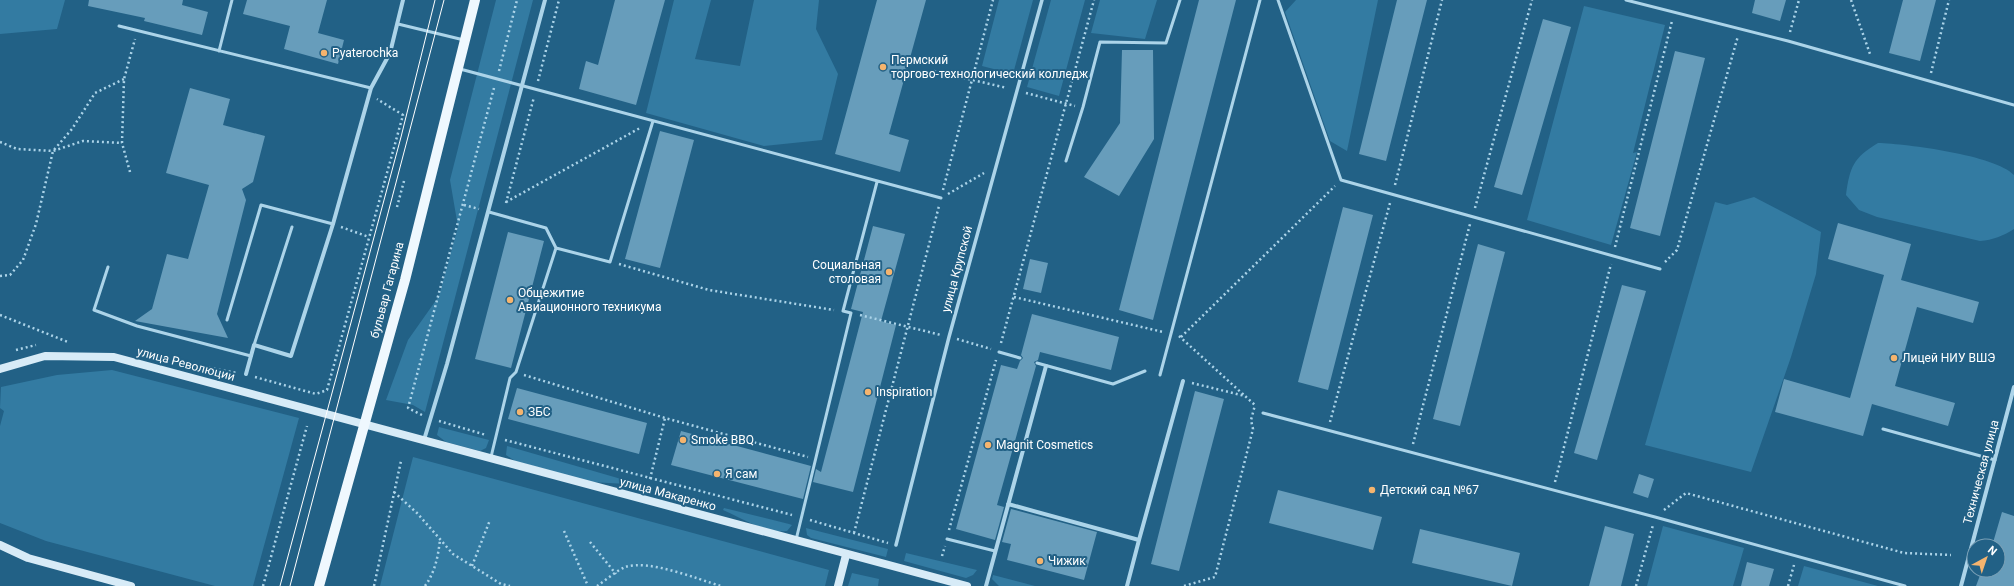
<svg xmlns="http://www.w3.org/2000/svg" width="2014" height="586" font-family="Roboto,sans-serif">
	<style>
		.green { fill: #337ba2 }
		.building { fill: #679dbb }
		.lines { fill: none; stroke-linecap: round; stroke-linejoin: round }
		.path { stroke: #acd4e9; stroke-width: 2.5; stroke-dasharray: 2 3; stroke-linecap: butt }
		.service { stroke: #acd4e9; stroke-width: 3 }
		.pedestrian { stroke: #acd4e9; stroke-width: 3.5 }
		.minor { stroke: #acd4e9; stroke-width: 4 }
		.secondary { stroke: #d7ebf7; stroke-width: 8 }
		.primary { stroke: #eff8fe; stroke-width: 10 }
		.tram { stroke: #fff; stroke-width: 1 }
		.poi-dot { fill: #f5b46e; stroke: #226186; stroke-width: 1.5 }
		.labels { text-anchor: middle; stroke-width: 4; stroke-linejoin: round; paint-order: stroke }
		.poi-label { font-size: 12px; fill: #fff; stroke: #226186; text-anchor: start }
		.street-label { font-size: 12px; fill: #fff; stroke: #226186 }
	</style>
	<rect width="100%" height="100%" fill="#226186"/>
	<path class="green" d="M0,0H65L57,29L0,34Z
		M496,0H533L425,412L413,405L386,400L408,340L439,296L458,227L450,180Z
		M674,0H711L695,59L740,66L754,0H819L816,29L838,74L822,140L764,146L646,113Z
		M999,0H1033L1013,74L982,66Z
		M1051,0H1085L1059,96L1027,87Z
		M1100,0H1157L1145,39L1091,33Z
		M1296,0H1378L1347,151L1330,141L1285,12Z
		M1584,6L1665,25L1633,153L1637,152L1611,245L1527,220Z
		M1878,143C1907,144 1995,155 2014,175V229C2003,236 1993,240 1980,241L1877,217L1859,210L1846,195C1850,167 1853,158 1878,143Z
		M1754,197L1821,232L1816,274L1791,357L1751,472L1645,445L1715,202L1727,205Z
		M112,370L299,418L253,586H215L46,541L0,523V426L4,411L0,408L1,387L57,375Z
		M439,427L489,440L486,448L480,451L446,442L437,435Z
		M507,446L628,481L627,484L591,482L515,461L506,455Z
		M413,457L829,570L825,586H380Z
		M724,508L789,524L792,525L787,531C767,534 741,518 723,510Z
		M1663,526L1744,548L1733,586H1647Z
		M806,528L888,549L886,557L811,538L807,535Z
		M906,553L977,570L973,575L966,578L904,561Z
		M1804,566L1878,586H1798Z
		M852,573L879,579L878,586H848Z
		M993,575L1035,586H999L992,579Z"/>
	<path class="building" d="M89,0H183L182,5L208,12L202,35L144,21L145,18L88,6Z
		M247,0H327L318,33L344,40L338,64L284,49L290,26L243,14Z
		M615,0H665L636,105L579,89L586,61L598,65Z
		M877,0H926L889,134L909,140L900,172L835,154Z
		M1199,0H1236L1153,320L1119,310Z
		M1397,0H1427L1386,161L1359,154Z
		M1755,0H1786L1780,21L1752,13Z
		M1903,0H1936L1920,61L1889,53Z
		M1543,19L1571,27L1522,195L1494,187Z
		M1122,50H1153L1154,139L1119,196L1084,177L1120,123Z
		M1675,51L1705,58L1660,236L1630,228Z
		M190,88L230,99L223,125L265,136L253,182L242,189L246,200L217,314L228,338L135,321L152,309L167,254L188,259L209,185L166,173Z
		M660,131L694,140L660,268L625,259Z
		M1343,207L1373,215L1328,390L1298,382Z
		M1838,223L1911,244L1901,280L1979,302L1973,323L1917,307L1895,386L1955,403L1948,426L1872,404L1863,436L1775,412L1784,379L1850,398L1884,275L1828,259Z
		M873,226L905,234L881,321L896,325L853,492L813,482L816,469L821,472L863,312L851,309Z
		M508,232L544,241L511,368L475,359Z
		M1478,244L1505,252L1460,426L1433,419Z
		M1030,259L1048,263L1041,293L1023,289Z
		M1622,285L1646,291L1597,460L1574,453Z
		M1032,314L1119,337L1111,370L1040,352L1038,360L1034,362L1036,366L997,505L1004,507L995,540L956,529L1001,365L1017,369L1020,361L1023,358L1021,355Z
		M517,388L647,423L639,454L508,419Z
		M1195,391L1224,399L1179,571L1151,564Z
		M681,431L811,466L803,499L671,465Z
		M1639,474L1654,479L1648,498L1633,493Z
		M1278,490L1382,517L1373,550L1269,523Z
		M1011,509L1097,532L1084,580L1007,560L1011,544L1002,542Z
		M2002,512L2014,516V586H1976L1982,570H1998V546H1992Z
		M1605,526L1634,534L1621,586H1589Z
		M1420,529L1520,553L1512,586L1412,563Z
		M1747,562L1774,569L1769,586H1741Z"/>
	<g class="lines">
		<path class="path" d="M1851,0L1870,54
			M1790,32L1799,0
			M499,71L517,0
			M934,71L1007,88
			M1931,73L1949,0
			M538,81L559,0
			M1026,93L1075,106
			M0,142L17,149L53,151L83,141L122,143
			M130,172L122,143L124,79L135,39
			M1395,185L1442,0
			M943,190L993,0
			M948,194L984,173
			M506,202L640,128
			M506,203L534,97
			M464,205L479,209
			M397,207L404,181
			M1475,208L1532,0
			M341,227L369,237
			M1615,247L1672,21
			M1665,262L1677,250L1738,36
			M619,264L709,290L834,310
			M0,276L10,275L23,260L36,224L53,151L72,129L95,93L124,79
			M1014,297L1163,332
			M0,315L68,342
			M860,315L941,335
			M1179,336L1245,396
			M1181,337L1335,186
			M957,339L991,349
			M1001,343L1094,0
			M16,350L36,345
			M199,366L237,373
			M524,375L665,418L808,457
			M255,377L316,394L327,390L403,115L377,99
			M1192,383L1245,396L1256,406
			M422,415L408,408L494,88
			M439,421L486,435
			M1330,422L1390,203
			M505,440L792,515
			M1413,444L1470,224
			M650,479L665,418
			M1555,482L1611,264
			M394,492L417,513L453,554L501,584L510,586
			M1664,510L1686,493L1904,553L1951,555
			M810,520L888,543
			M949,530L996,360
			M564,531L588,586
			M854,533L939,206
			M590,542L616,574
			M942,556L945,546
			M472,566L490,520
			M263,586L307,426
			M374,586L401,461
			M425,586C435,572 438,557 440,540
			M597,586C606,580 616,571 625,567C649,559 697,579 721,586
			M1184,586L1215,577L1253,429L1251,420L1255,405
			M1636,586L1653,525
			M1788,586L1794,565"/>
		<path class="service" d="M1278,0L1341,180L1660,269
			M1626,0L1788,41L2014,105
			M398,24L464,40
			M119,26L371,88
			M219,51L232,0
			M460,69L941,198
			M1066,161L1083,107L1100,42L1166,43L1180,0
			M489,212L546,228L556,248
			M108,267L94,310L137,326L251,356
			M227,320L261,205L333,224
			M254,345L292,227
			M999,352L1020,358
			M1037,363L1113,384L1145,371
			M1160,375L1260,0
			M1263,413L1655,517L1905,586
			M1883,429L1995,460
			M491,457L510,378L516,372L556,248L610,262L653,121
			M947,539L995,551
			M796,540L851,313L843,311L877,182"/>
		<path class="pedestrian" d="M896,545L949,337L1042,0"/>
		<path class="minor" d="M246,374L254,345L291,356L333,224L371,88L390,53L403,0
			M424,440L447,364L545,0
			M1008,504L1139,540L1127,586
			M1139,540L1183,381
			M986,586L1046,366
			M1961,586L2014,387"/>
		<path class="secondary" d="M0,369L45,356L114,357L967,586
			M0,545L28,558L131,586
			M838,586L846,555"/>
		<path class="primary" d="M319,586L405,280L475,0"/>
		<path class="tram" d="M280,586L401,137L435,0
			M290,586L444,0"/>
	</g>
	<g class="poi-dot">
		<circle cx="324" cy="53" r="4"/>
		<circle cx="883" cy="67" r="4"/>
		<circle cx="889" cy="272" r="4"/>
		<circle cx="510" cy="300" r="4"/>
		<circle cx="1894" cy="358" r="4"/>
		<circle cx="868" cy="392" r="4"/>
		<circle cx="520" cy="412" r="4"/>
		<circle cx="683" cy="440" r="4"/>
		<circle cx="988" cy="445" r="4"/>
		<circle cx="717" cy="474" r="4"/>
		<circle cx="1372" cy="490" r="4"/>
		<circle cx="1040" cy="561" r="4"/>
	</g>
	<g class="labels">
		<g class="poi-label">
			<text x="332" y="57">Pyaterochka</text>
			<text x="891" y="64">Пермский<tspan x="891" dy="14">торгово-технологический колледж</tspan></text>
			<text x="881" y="269" text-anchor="end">Социальная<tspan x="881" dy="14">столовая</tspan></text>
			<text x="518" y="297">Общежитие<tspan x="518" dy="14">Авиационного техникума</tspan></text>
			<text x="1902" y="362">Лицей НИУ ВШЭ</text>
			<text x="876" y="396">Inspiration</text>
			<text x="528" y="416">ЗБС</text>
			<text x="691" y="444">Smoke BBQ</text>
			<text x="996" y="449">Magnit Cosmetics</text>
			<text x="725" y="478">Я сам</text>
			<text x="1380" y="494">Детский сад №67</text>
			<text x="1048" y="565">Чижик</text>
		</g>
		<g class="street-label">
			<text transform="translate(957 269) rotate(-75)" y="4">улица Крупской</text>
			<text transform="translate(387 290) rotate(-75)" y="4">бульвар Гагарина</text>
			<text transform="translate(186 364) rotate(15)" y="4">улица Революции</text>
			<text transform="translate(1981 472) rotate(-75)" y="4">Техническая улица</text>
			<text transform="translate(668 494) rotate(15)" y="4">улица Макаренко</text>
		</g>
	</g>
	<g transform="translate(1986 558) rotate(40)"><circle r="19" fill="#226186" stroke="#7aa0b6"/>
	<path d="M0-3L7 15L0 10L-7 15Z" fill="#f5b46e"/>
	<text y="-6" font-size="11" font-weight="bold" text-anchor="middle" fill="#ffffff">N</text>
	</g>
</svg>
